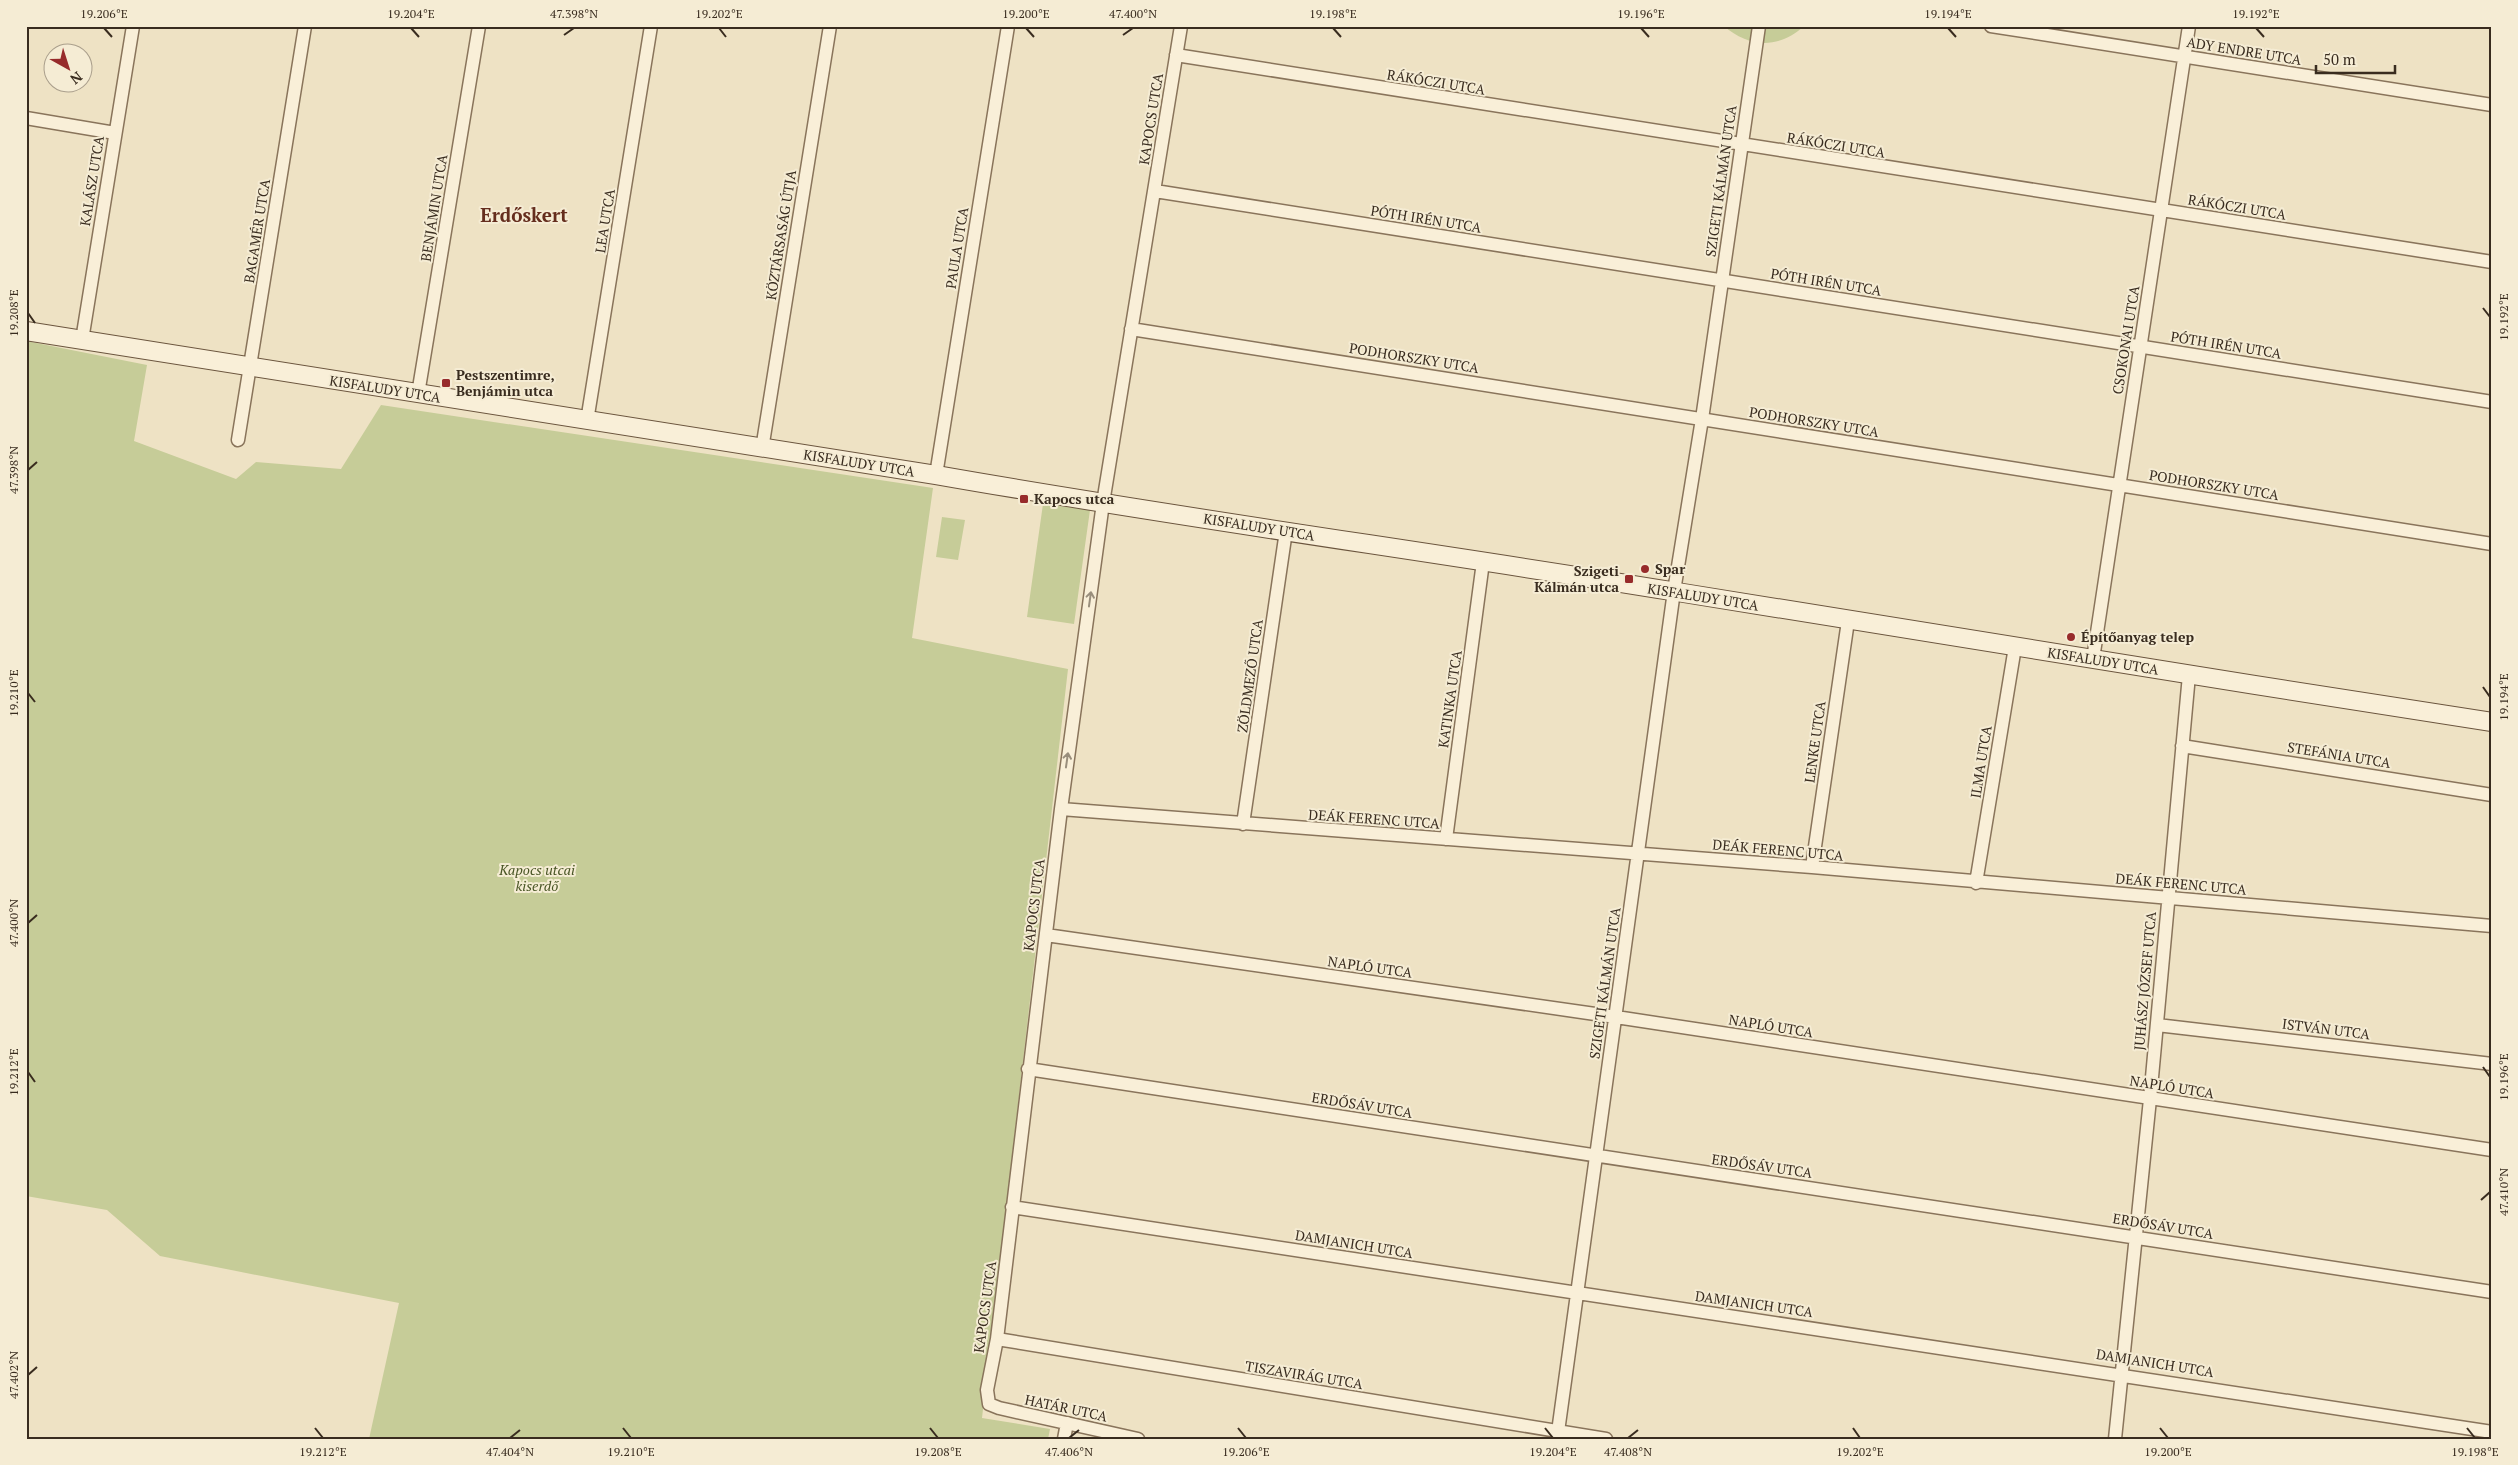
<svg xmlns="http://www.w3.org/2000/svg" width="2518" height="1465" font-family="'PT Serif',serif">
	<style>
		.green { fill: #c6cc98 }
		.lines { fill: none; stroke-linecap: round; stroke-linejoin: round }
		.street-casing { stroke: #89745b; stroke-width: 15 }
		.secondary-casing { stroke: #6b553e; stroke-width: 20 }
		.street { stroke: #f9efd8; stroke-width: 12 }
		.secondary { stroke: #f9efd8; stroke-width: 18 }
		.oneway { stroke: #998e7c }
		.ticks { fill: none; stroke: #392c1f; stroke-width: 2 }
		.poi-dot { fill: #972b2b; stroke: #f5ecd4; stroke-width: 2 }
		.labels { text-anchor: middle; stroke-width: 4; stroke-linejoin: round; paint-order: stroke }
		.street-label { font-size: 14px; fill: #392c1f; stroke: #f5ecd4 }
		.poi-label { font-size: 14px; font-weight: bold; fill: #392c1f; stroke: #f5ecd4; text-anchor: start }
		.park-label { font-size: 14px; font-style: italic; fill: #495525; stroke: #f5ecd4 }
		.district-label { font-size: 19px; font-weight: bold; fill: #652e1e; stroke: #f5ecd4 }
		.neatline { fill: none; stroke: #392c1f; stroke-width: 2 }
		.ticks-label { font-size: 12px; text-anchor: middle; fill: #392c1f }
	</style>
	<rect width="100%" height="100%" fill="#eee2c4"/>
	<path class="green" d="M1724,26H1804C1779,49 1749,48 1724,26Z
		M26,341L147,365L134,441L236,479L256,462L341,469L381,405L933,488L912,638L1068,669L982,1418L1050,1429L1048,1439H369L399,1303L160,1256L107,1210L26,1196Z
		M1043,504L1090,510L1074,624L1027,617Z
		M942,517L965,520L958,560L936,557Z"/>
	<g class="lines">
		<g class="street-casing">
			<path id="street" d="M1991,26L2492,105
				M1176,55L2492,262
				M26,118L115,133
				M1155,191L2492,402
				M1131,329L2492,544
				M82,340L133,26
				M418,394L479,26
				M587,421L651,26
				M238,440L305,26
				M762,449L830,26
				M936,475L1008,26
				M2093,659L2189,26
				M2182,746L2492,795
				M1061,809L1812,867L2492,926
				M1243,824L1286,531
				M1446,839L1483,562
				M1812,867L1848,621
				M1976,883L2015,647
				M1046,935L1616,1017L2492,1150
				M2157,1025L2492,1064
				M1028,1069L2492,1292
				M1012,1207C1505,1282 1999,1353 2492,1432
				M997,1339L1606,1439
				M1064,1439L1067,1423
				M1138,1439L999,1408L989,1404L987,1390L997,1339L1061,809L1103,503L1181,26
				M1557,1439L1674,591L1702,419L1759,26
				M2115,1439L2150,1099L2189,675"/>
		</g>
		<g class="secondary-casing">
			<path id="secondary" d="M26,331L936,475C1180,518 1426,551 1671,591C1944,635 2218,680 2492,722"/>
		</g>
		<use href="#street" class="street"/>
		<use href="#secondary" class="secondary"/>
	</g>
	<defs><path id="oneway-shaft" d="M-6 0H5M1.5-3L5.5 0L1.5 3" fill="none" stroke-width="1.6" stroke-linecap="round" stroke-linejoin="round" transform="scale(1.25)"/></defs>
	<g class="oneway">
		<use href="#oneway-shaft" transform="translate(1090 599) rotate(-82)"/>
		<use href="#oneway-shaft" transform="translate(1067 760) rotate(-82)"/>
	</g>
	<path class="ticks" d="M104,28L112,37M411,28L419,37M719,28L726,37M1026,28L1034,37M1333,28L1341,37M1641,28L1649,37M1948,28L1956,37M2256,28L2264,37M564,35L574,28M1123,35L1133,28M2483,308L2490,317M28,313L35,323M28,470L37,462M2483,687L2490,697M28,693L35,702M28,923L37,915M2483,1067L2490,1077M28,1072L35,1082M2481,1200L2490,1192M28,1375L37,1367M315,1428L323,1438M623,1428L631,1438M930,1428L938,1438M1238,1428L1246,1438M1545,1428L1553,1438M1853,1428L1860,1438M2160,1428L2168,1438M2467,1428L2475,1438M510,1438L520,1430M1069,1438L1079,1430M1628,1438L1638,1430"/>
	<g class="poi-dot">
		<rect x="441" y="378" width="10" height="10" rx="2.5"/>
		<rect x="1019" y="494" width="10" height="10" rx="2.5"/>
		<circle cx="1645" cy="569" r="5"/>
		<rect x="1624" y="574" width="10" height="10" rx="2.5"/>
		<circle cx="2071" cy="637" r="5"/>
	</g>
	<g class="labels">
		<g class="street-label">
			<text transform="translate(2244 51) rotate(9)" y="5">ADY ENDRE UTCA</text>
			<text transform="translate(1436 82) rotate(9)" y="5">RÁKÓCZI UTCA</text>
			<text transform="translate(1151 119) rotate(-81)" y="5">KAPOCS UTCA</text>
			<text transform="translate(1836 145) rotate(9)" y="5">RÁKÓCZI UTCA</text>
			<text transform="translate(92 181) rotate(-81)" y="5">KALÁSZ UTCA</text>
			<text transform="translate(1721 181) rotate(-82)" y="5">SZIGETI KÁLMÁN UTCA</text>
			<text transform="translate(2237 207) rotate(9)" y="5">RÁKÓCZI UTCA</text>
			<text transform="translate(434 208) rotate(-81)" y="5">BENJÁMIN UTCA</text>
			<text transform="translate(1426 219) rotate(9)" y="5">PÓTH IRÉN UTCA</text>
			<text transform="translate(605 221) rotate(-81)" y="5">LEA UTCA</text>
			<text transform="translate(257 231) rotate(-81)" y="5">BAGAMÉR UTCA</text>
			<text transform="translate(781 235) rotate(-81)" y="5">KÖZTÁRSASÁG ÚTJA</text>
			<text transform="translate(957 248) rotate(-81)" y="5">PAULA UTCA</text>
			<text transform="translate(1826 282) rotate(9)" y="5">PÓTH IRÉN UTCA</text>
			<text transform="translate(2126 340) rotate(-81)" y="5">CSOKONAI UTCA</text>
			<text transform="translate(2226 345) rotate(9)" y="5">PÓTH IRÉN UTCA</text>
			<text transform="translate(1414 358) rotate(9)" y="5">PODHORSZKY UTCA</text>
			<text transform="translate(385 389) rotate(9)" y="5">KISFALUDY UTCA</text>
			<text transform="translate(1814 422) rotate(9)" y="5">PODHORSZKY UTCA</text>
			<text transform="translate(859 463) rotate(9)" y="5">KISFALUDY UTCA</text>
			<text transform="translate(2214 485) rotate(9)" y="5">PODHORSZKY UTCA</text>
			<text transform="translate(1259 527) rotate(9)" y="5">KISFALUDY UTCA</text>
			<text transform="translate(1703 597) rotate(9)" y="5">KISFALUDY UTCA</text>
			<text transform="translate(2103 661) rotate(9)" y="5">KISFALUDY UTCA</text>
			<text transform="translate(1250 676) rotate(-82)" y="5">ZÖLDMEZŐ UTCA</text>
			<text transform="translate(1450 699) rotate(-82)" y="5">KATINKA UTCA</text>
			<text transform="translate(1815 742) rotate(-82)" y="5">LENKE UTCA</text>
			<text transform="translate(2339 755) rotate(9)" y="5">STEFÁNIA UTCA</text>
			<text transform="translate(1981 762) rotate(-81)" y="5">ILMA UTCA</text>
			<text transform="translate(1374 819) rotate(4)" y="5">DEÁK FERENC UTCA</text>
			<text transform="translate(1778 850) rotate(5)" y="5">DEÁK FERENC UTCA</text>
			<text transform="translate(2181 884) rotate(5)" y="5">DEÁK FERENC UTCA</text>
			<text transform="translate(1034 905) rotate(-83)" y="5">KAPOCS UTCA</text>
			<text transform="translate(1370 967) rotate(8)" y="5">NAPLÓ UTCA</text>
			<text transform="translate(2145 981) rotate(-85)" y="5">JUHÁSZ JÓZSEF UTCA</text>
			<text transform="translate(1605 983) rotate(-82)" y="5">SZIGETI KÁLMÁN UTCA</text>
			<text transform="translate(1771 1026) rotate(9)" y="5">NAPLÓ UTCA</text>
			<text transform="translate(2326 1029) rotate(7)" y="5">ISTVÁN UTCA</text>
			<text transform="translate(2172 1087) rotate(9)" y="5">NAPLÓ UTCA</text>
			<text transform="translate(1362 1105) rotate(9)" y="5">ERDŐSÁV UTCA</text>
			<text transform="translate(1762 1166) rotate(8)" y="5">ERDŐSÁV UTCA</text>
			<text transform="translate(2163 1226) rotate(9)" y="5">ERDŐSÁV UTCA</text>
			<text transform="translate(1354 1244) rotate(9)" y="5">DAMJANICH UTCA</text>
			<text transform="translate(1754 1304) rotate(8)" y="5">DAMJANICH UTCA</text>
			<text transform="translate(985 1307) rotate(-82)" y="5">KAPOCS UTCA</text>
			<text transform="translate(2155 1363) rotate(9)" y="5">DAMJANICH UTCA</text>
			<text transform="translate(1304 1375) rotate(9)" y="5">TISZAVIRÁG UTCA</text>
			<text transform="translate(1066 1408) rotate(12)" y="5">HATÁR UTCA</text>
		</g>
		<g class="poi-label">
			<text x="456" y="380">Pestszentimre,<tspan x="456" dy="16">Benjámin utca</tspan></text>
			<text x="1034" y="504">Kapocs utca</text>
			<text x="1655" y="574">Spar</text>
			<text x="1619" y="576" text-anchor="end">Szigeti<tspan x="1619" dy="16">Kálmán utca</tspan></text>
			<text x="2081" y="642">Építőanyag telep</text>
		</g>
		<g class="park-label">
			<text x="537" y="875">Kapocs utcai<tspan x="537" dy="16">kiserdő</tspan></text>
		</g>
		<g class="district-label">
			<text x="524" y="222">Erdőskert</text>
		</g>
	</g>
	<rect width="2518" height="1465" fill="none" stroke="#f5ecd4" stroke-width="55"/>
	<g transform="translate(68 68) rotate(141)"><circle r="24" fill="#f5ecd4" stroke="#aa9f8c"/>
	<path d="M0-4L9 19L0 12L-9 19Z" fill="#972b2b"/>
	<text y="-8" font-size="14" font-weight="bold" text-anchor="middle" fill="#392c1f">N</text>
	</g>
	<path d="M2316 65v8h79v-8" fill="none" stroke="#392c1f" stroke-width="2.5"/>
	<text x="2323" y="65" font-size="15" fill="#392c1f" stroke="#f5ecd4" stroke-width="4" paint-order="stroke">50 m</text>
	<rect x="28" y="28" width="2462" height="1410" class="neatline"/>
	<g class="ticks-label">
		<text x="104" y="18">19.206°E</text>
		<text x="411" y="18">19.204°E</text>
		<text x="574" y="18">47.398°N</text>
		<text x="719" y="18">19.202°E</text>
		<text x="1026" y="18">19.200°E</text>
		<text x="1133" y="18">47.400°N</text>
		<text x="1333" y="18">19.198°E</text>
		<text x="1641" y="18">19.196°E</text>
		<text x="1948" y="18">19.194°E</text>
		<text x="2256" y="18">19.192°E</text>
		<text transform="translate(14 313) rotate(-90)" y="4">19.208°E</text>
		<text transform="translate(2504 317) rotate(-90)" y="4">19.192°E</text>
		<text transform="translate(14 470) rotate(-90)" y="4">47.398°N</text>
		<text transform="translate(14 693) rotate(-90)" y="4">19.210°E</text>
		<text transform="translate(2504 697) rotate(-90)" y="4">19.194°E</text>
		<text transform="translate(14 923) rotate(-90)" y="4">47.400°N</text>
		<text transform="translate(14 1072) rotate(-90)" y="4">19.212°E</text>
		<text transform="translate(2504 1077) rotate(-90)" y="4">19.196°E</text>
		<text transform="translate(2504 1192) rotate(-90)" y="4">47.410°N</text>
		<text transform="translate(14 1375) rotate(-90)" y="4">47.402°N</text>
		<text x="323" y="1456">19.212°E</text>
		<text x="510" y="1456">47.404°N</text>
		<text x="631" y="1456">19.210°E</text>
		<text x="938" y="1456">19.208°E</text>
		<text x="1069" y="1456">47.406°N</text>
		<text x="1246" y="1456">19.206°E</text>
		<text x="1553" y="1456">19.204°E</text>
		<text x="1628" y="1456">47.408°N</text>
		<text x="1860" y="1456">19.202°E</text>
		<text x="2168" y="1456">19.200°E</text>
		<text x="2475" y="1456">19.198°E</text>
	</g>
</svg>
